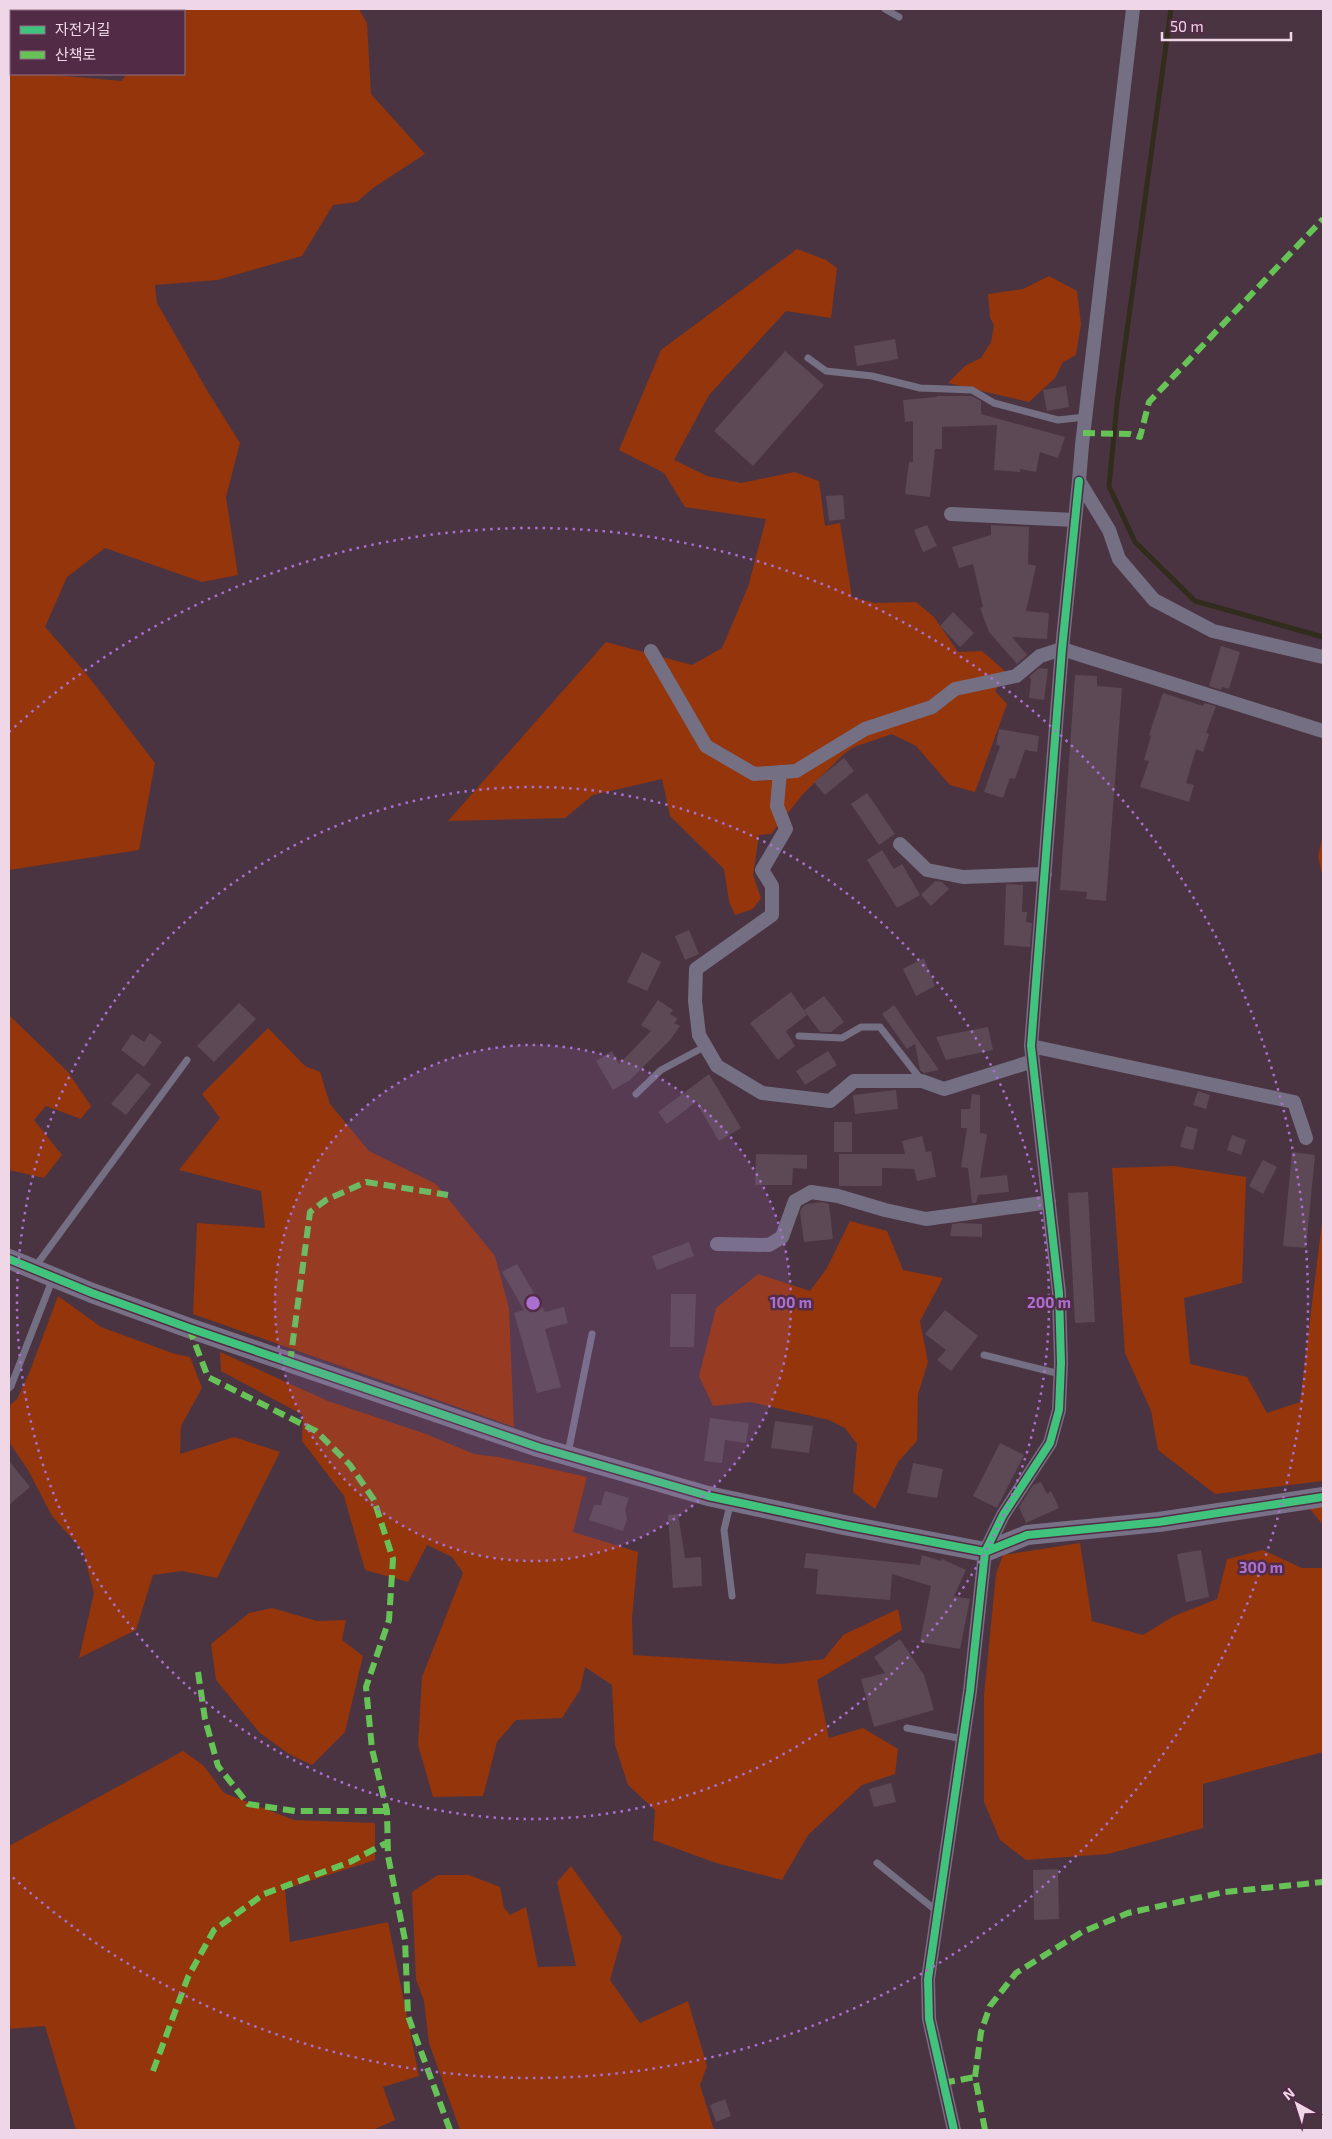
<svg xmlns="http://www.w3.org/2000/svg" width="1332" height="2139" font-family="'Exo 2','Noto Sans KR',sans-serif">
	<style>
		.green { fill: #94350c }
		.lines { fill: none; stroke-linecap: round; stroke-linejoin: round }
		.stream { stroke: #312c1c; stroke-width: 5 }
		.building { fill: #5c4955 }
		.lane { stroke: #746f83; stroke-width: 7 }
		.street { stroke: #746f83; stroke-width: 14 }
		.secondary { stroke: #787087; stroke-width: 20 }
		.quiet { stroke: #66c356; stroke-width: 6; stroke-dasharray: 12 6; stroke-linecap: butt }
		.cycleway-casing { stroke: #522c46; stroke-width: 11 }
		.cycleway { stroke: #40c37c; stroke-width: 8 }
		.ring { fill: none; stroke: #aa70cf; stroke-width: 2.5; stroke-dasharray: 2.5 5 }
		.centre { fill: #aa70cf; stroke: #522c46; stroke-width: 2.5 }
		.ring-label { font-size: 15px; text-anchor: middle; font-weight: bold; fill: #aa70cf; stroke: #522c46; stroke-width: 5; stroke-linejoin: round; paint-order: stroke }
	</style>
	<rect width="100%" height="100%" fill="#4a3442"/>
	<path class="green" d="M177,9H359L367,23L371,94L425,154L373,188L357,202L333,205L302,256L217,280L155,285L157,303L208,392L240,443L226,497L238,575L202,582L105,548L67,577L45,627L85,672L155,763L139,850L9,870V49L11,51V74H44L121,81L127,74H184V11H176Z
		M797,249L826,260L837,268L831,318L786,311L709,395L674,460L707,476L741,483L794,472L819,481L825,526L840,523L852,597L875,603L916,602L934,617L958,652L982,651L1006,672L995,691L1007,704L975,792L950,785L916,746L892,734L854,747L845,753L804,793L771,834L759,835L753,875L761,898L753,909L735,915L729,901L724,869L670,816L662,779L593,795L565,818L448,821L606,642L692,665L722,648L748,587L766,519L685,507L664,473L619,450L661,350Z
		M1049,276L1077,291L1081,324L1076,355L1063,362L1055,378L1029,402L948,383L965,366L981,358L991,342L994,326L990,317L988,294L1023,289Z
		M1323,836V878L1318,856Z
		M9,1015L68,1072L91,1106L81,1119L46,1106L34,1120L62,1155L44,1178L9,1170Z
		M268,1028L305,1066L320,1072L330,1104L369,1151L436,1184L495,1256L509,1308L514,1427L193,1314L197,1223L265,1228L261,1191L179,1170L220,1118L202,1094Z
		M1174,1166L1246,1177L1242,1283L1184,1298L1190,1364L1247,1377L1267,1413L1300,1402L1323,1214V1481L1215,1494L1158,1450L1151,1411L1125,1353L1112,1168Z
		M850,1221L887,1231L903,1270L943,1278L920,1321L928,1362L918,1394L917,1441L898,1462L875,1509L853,1492L857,1444L845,1428L829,1420L750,1402L713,1406L699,1376L716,1308L758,1274L810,1291L827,1268Z
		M58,1296L101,1327L175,1354L190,1357L202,1388L181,1426L180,1454L234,1437L280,1452L217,1578L182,1571L153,1575L136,1630L79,1658L94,1593L83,1551L52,1516L28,1470L9,1442V1406L17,1399L30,1371Z
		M220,1352L328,1401L426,1434L474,1454L498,1457L587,1477L573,1532L638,1552L632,1618L633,1655L781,1664L824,1659L843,1635L898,1609L902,1630L817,1680L829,1738L863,1728L898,1749L895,1774L862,1785L808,1835L782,1880L716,1863L653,1840L655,1810L628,1785L615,1745L612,1685L585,1667L580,1690L562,1718L516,1720L497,1742L483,1796L433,1797L418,1745L422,1677L463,1573L452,1557L427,1545L408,1582L365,1570L344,1496L302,1441L303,1415L221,1371Z
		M1323,1506V1525L1309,1508Z
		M1080,1543L1092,1621L1143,1635L1174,1616L1217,1599L1227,1559L1263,1550L1302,1568H1323V1752L1203,1784V1828L1108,1854L1026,1860L1000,1840L984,1802V1695L996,1574L1003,1555Z
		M272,1608L317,1621L346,1620L342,1640L363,1656L345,1732L312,1765L289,1754L260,1733L216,1680L211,1644L249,1613Z
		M183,1751L204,1766L224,1793L294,1820L375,1823V1860L285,1889L290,1942L388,1922L419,2076L383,2087L395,2120L373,2130H76L45,2026L9,2029V1846Z
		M571,1866L622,1937L610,1980L640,2023L688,2001L707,2066L700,2085L714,2130H460L429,2043L424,2001L416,1979L412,1892L438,1875H469L500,1887L504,1908L510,1915L526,1907L538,1967L576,1966L557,1882Z"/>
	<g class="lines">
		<path class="stream" d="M1171,9L1117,404L1109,486L1135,542L1195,601L1323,637"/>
	</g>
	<path class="building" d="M895,339L898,359L857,366L854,346Z
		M785,351L824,385L753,466L714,431Z
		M1066,386L1069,407L1047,411L1043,390Z
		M937,396H972L981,401V414L1065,437L1058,458L1040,452L1036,472L1020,469V472L994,470L997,425L942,427V449H935L930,497L905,494L909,462H913V421L905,422L903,400L937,397Z
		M843,495L845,519L829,521L826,496Z
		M927,525L937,546L923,552L914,530Z
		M991,525L1029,527L1028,564L1036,566L1026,611L1049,613L1047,639L1012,637L1027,655L1017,664L989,632L980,608L983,607L973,564L959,568L952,547L991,535Z
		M953,612L974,633L960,647L940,626Z
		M1221,646L1240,652L1229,689L1222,687L1221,690L1209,686Z
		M1039,668L1048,669L1044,700L1029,698L1031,680L1029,677Z
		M1075,675L1097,676V686L1122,688L1106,901L1086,899L1087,892L1060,890Z
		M1163,693L1203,706L1204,703L1216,706L1206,733L1209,734L1203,752L1196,749L1186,783L1194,785L1189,802L1140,787L1149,761L1144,760L1151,736L1149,735Z
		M999,729L1039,736L1037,752L1025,750L1015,779L1010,778L1003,798L984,792L1000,746L996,745Z
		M844,758L854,771L825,795L814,782Z
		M867,793L895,834L879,845L851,804Z
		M882,850L894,869L902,864L920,895L897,908L867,860Z
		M935,881L942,882L949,889L931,906L921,895Z
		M1006,884L1023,885L1022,912H1027L1026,922L1032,923L1030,947L1004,945Z
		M689,930L699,954L685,960L675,936Z
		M642,952L661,962L647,991L627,982Z
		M924,958L935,986L916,996L903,969Z
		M791,992L807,1015L786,1031L795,1046L778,1060L750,1023Z
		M824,996L844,1022L831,1032H820L804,1010Z
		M658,1000L673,1010L670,1014L678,1019L674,1023L680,1026L670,1040L630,1080L613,1090L596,1061L612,1051L619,1064L651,1031L641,1025Z
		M239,1003L256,1019L214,1062L197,1046Z
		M894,1005L913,1033L939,1070L924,1073L920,1070L915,1044L907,1049L882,1014Z
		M988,1027L993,1050L946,1060L936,1037Z
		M150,1033L162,1042L144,1067L121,1050L132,1034L144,1042Z
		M828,1051L837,1065L805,1085L796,1071Z
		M137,1073L151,1084L126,1115L111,1104Z
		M709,1074L741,1128L719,1141L696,1102L667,1124L658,1112Z
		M896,1090L898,1109L855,1114L853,1095Z
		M1198,1091L1210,1095L1206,1109L1193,1105Z
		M972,1094L980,1095V1133L987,1134L980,1178L1007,1175L1009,1192L978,1195L976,1203H972L968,1168L961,1167L967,1128H961V1109H970Z
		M834,1122H852V1152H834Z
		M1186,1126L1198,1129L1193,1150L1180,1147Z
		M1232,1135L1246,1140L1241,1155L1227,1150Z
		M922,1136L926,1152L931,1151L936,1177L917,1181L914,1169L882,1168V1186H839V1154H905L902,1141Z
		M1292,1152L1315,1155L1306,1248L1283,1246Z
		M756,1154L807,1155V1169L793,1168L792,1185H755Z
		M1263,1160L1277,1167L1263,1194L1249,1186Z
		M1088,1192L1095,1322L1075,1323L1068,1193Z
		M822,1202L829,1204L833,1239L804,1242L800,1212L802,1207L807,1204Z
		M960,1223L982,1224V1237L950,1236L952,1224Z
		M689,1242L694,1256L657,1270L652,1256Z
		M517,1264L545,1312L564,1307L568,1323L545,1329L561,1387L537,1393L514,1313L524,1310L502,1272Z
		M671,1294H696L694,1347H670Z
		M945,1310L978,1336L951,1371L937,1360L946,1350L925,1334Z
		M710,1418L749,1423L746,1443L725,1440L722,1463L704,1461Z
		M775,1421L813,1426L809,1453L771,1448Z
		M1000,1443L1024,1455L997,1508L973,1496Z
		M9,1461L30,1487L9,1505Z
		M913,1463L943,1469L937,1498L907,1493Z
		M1041,1482L1047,1494L1051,1491L1059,1508L1026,1523L1019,1507L1033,1485Z
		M605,1491L629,1498L625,1510L627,1519L623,1531L589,1520L594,1505H601Z
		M678,1514L685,1558L701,1557L702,1586L673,1588L668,1515Z
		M1201,1550L1209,1597L1186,1602L1177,1554Z
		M806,1553L920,1565L922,1555L941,1561L942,1559L966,1570L954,1596L970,1599L960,1649L920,1642L931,1586L892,1574L890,1600L816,1594L818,1569L804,1568Z
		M900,1639L924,1675L934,1710L874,1727L861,1679L885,1673L874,1657Z
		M891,1783L896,1802L874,1807L869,1789Z
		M1058,1869L1059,1919L1034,1920L1033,1870Z
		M725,2099L731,2116L716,2122L710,2105Z"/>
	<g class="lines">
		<path class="lane" d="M885,9L899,17
			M808,358L826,371L872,376L920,388L972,390L994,403L1058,420L1085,417
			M799,1036L842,1038L861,1027H880L922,1081
			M636,1094L661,1070L706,1046
			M35,1267L187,1060
			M984,1355L1060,1374
			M9,1388L11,1386L53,1278
			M568,1453L592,1334
			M731,1501L724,1530L732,1596
			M907,1728L963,1739
			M877,1863L938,1912"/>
		<path class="street" d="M1133,9L1082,445L1079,481L1109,530L1119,559L1154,600L1213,631L1323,657
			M951,514L1075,520
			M651,651L706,746L754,774L796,771L865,729L932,707L955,689L1016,676L1040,656L1062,649L1323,731
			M780,772L777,806L786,829L762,870L772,886V915L696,969L695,1001L699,1035L717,1066L762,1093L830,1101L854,1081H922L944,1089L1033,1061
			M900,844L927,870L963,877L1045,874
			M1031,1046L1294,1102L1306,1138
			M717,1244L769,1245L782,1237L795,1201L811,1192L838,1196L885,1210L926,1219L1049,1202
			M954,2130L929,2019L928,1979L970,1691L985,1552L1003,1515L1050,1443L1059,1410L1061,1363L1059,1293L1031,1046L1062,649L1079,481"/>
		<path class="secondary" d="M9,1259L92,1293L189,1328L538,1447L708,1496L844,1525L985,1552L1027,1535L1159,1522L1323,1497"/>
		<path class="quiet" d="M1083,433L1130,434L1140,437L1149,402L1323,219
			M189,1328L208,1377L316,1431L350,1465L374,1500L393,1559L389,1620L366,1687L372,1749L387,1811L388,1856L405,1940L408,2016L450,2130
			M290,1363L310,1212L326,1200L366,1182L448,1195
			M198,1672L205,1719L218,1766L248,1804L295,1811H387
			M153,2071L188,1977L214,1930L264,1894L350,1862L388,1842
			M943,2083L975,2077
			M985,2130L975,2077L981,2032L990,2006L1016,1973L1082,1932L1128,1913L1225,1892L1323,1882"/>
		<g class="cycleway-casing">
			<path id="cycleway" d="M9,1259L92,1293L189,1328L538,1447L708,1496L844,1525L985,1552L1027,1535L1159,1522L1323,1497
				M954,2130L929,2019L928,1979L970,1691L985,1552L1003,1515L1050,1443L1059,1410L1061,1363L1059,1293L1031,1046L1062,649L1079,481"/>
		</g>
		<use href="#cycleway" class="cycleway"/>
	</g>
	<circle cx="533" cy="1303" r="258" fill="#aa70cf" fill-opacity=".12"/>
	<g class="ring">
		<circle cx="533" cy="1303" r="258"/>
		<circle cx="533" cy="1303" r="516"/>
		<path d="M9 732A775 775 0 1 1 9 1874"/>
	</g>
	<circle cx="533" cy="1303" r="8" class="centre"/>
	<g class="ring-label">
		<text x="791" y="1308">100 m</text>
		<text x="1049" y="1308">200 m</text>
		<text x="1261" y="1573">300 m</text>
	</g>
	<rect width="1332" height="2139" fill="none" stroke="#f0d7e7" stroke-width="20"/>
	<rect x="10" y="10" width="175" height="65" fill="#522c46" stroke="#917086"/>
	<rect x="20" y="26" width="25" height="8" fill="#40c37c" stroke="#917086"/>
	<text x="55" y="35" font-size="15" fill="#f0d7e7">자전거길</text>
	<rect x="20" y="51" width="25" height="8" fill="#66c356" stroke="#917086"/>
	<text x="55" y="60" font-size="15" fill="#f0d7e7">산책로</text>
	<g transform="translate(1297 2104) rotate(321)" stroke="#522c46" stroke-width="4" paint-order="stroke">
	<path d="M0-4L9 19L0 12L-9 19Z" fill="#f0d7e7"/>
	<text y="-8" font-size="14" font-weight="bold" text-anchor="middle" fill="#f0d7e7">N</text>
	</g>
	<path d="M1162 32v8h129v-8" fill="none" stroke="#f0d7e7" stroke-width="2.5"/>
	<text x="1170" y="32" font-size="15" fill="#f0d7e7" stroke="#522c46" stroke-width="4" paint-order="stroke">50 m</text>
</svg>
